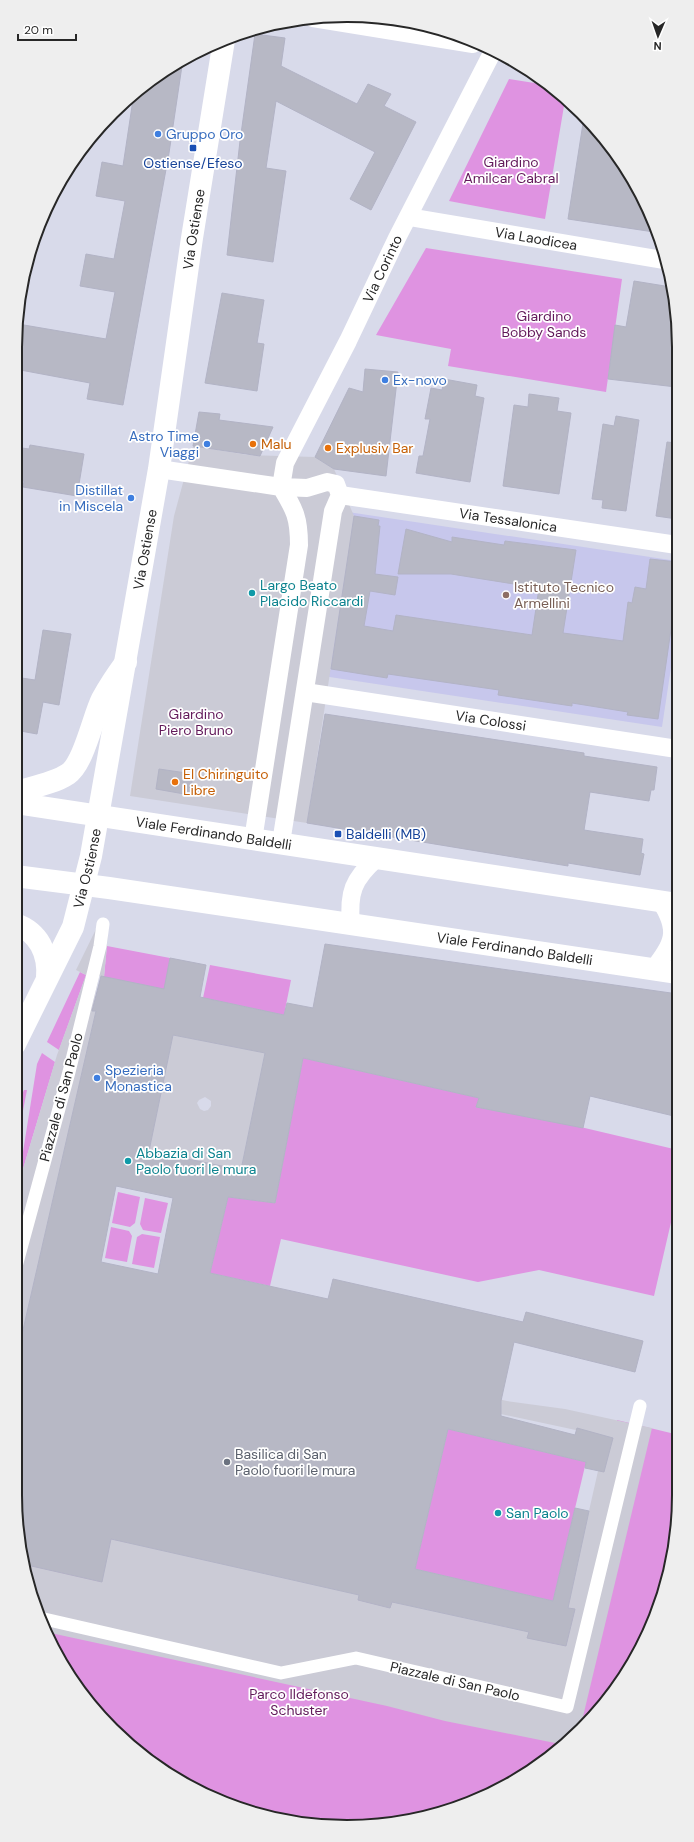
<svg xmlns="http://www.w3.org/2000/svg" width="694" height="1842" font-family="'DM Sans',sans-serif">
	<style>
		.education { fill: #c7c7ec }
		.green { fill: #df93e1 }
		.plaza { fill: #cbcbd6; fill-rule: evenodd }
		.building { fill: #b7b8c5; stroke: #b2b3c5; fill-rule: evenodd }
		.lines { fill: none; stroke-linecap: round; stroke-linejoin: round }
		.pedestrian { stroke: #fff; stroke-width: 13 }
		.minor { stroke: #fff; stroke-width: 18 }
		.tertiary { stroke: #fff; stroke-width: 22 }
		.secondary { stroke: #fff; stroke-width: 22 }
		.shop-dot { fill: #3f7fe0; stroke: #fff; stroke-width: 1.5 }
		.transit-dot { fill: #1a4fb4; stroke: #fff; stroke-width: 1.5 }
		.food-dot { fill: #e8710a; stroke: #fff; stroke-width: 1.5 }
		.culture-dot { fill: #0f9aa8; stroke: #fff; stroke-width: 1.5 }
		.education-dot { fill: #8d6e63; stroke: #fff; stroke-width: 1.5 }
		.worship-dot { fill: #6b7280; stroke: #fff; stroke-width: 1.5 }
		.labels { text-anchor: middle; stroke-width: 3.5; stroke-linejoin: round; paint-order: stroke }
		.shop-label { font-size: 14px; fill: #366cbe; stroke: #fff; text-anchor: start }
		.park-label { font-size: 14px; fill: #62195a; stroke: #fff }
		.transit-label { font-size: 14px; fill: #164399; stroke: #fff }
		.street-label { font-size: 14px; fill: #272727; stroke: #fff }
		.food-label { font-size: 14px; fill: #c56008; stroke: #fff; text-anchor: start }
		.culture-label { font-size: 14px; fill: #0d838f; stroke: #fff; text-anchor: start }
		.education-label { font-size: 14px; fill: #785e54; stroke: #fff; text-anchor: start }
		.worship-label { font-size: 14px; fill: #5b616d; stroke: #fff; text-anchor: start }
		.rim { fill: none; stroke: #272727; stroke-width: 2 }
	</style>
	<rect width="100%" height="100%" fill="#d8daea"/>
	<path class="education" d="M348,512L677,561V628L662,727L323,676Z"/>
	<path class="green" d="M509,79L547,85L565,100L545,219L449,201Z
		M426,248L622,279L606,392L448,366L451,349L376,335Z
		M107,946L170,958L168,970L196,975L192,995L104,977Z
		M210,965L291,980L284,1015L203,998Z
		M80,972L86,975L59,1050L47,1042Z
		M42,1053L55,1062L20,1179L19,1177L37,1064Z
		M303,1058L479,1098L476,1107L572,1125L678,1150V1192L654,1296L539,1270L478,1282L281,1239L270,1286L210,1273L228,1197L275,1203Z
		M24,1090H27L15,1152V1110Z
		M118,1192L140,1197L135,1223L130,1227L112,1223Z
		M145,1198L168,1203L161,1233L143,1230L140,1224Z
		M111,1227L129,1231L132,1236L127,1262L105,1258Z
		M142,1234L160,1237L154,1268L132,1264L137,1237Z
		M617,1420L679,1435V1495L668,1581L645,1642L611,1697L531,1771L474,1802L412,1821L303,1824L241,1809L181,1783L97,1714L59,1661L33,1602L27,1565L101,1582L111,1539L390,1608L392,1602L528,1638L566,1646L575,1609L568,1608Z
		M448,1429L586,1462L553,1601L415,1569Z"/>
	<path class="plaza" d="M193,446L248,455L315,457L334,469L354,516L307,823L130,796L174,516Z
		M109,921L104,977L99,976L92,1010L96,1011L15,1365V1180L20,1179L57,1055L86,975L76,970L98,925Z
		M173,1035L265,1053L241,1170L149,1151ZM205,1097L211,1101V1106L208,1110L204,1111L200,1109L197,1103L199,1100Z
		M211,1335L507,1401L565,1409L652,1428L581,1725L560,1744L445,1721L387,1706L46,1632L33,1602L27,1565L101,1582L111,1539L359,1595L358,1600L390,1608L392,1602L529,1632L528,1638L566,1646L575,1609L568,1608L584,1533L598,1471L613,1438L440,1401Z"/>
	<path class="building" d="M255,34L285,38L281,66L357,104L368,84L391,94L384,106L416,122L371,210L350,199L375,152L276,101L266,168L286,171L273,262L227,255L240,141Z
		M183,59L169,153L123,405L87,399L90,383L15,369V347L18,324L106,339L115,292L80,286L86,254L114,259L125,201L96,196L102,162L123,166L134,93Z
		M584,117L597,128L645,200L654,232L568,219Z
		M634,281L671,287L676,303V387L608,379L615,325L626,327Z
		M222,293L264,300L257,343L264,344L257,391L205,383Z
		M365,369L398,372L386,476L334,469L315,457L349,388L363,392Z
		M444,379L477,385L475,396L484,398L470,482L416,473L419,456H423L430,419H425L431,388L442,390Z
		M529,394L559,398L557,411L571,413L559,494L503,486L514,405L528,407Z
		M199,412L220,414L219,420L273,427L260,456L193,446Z
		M616,416L639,420L626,511L602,508L603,500L592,499L603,424L614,426Z
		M667,442L676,443L677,519L656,516Z
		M30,445L84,454L77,496L23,487L24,481L15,479V447L29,449Z
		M354,516L379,520L378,526H380L375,574L398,577L395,595L370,591L364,626L393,631L396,615L532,635L539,588L451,574H398L406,529L452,542V537L504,545L505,541L576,550L563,633L623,641L628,602L632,603L635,587L646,589L650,559L677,562V588L658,719L627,715L628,712L572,703V706L498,695L499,690L388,674L387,678L331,669Z
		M43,630L71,634L59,705L43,702L37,734L15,730V677L35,680Z
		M325,714L584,753V756L657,767L654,790H651L649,801L590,792L584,830L643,839L641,853L644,854L640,875L568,863V866L307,823Z
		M159,769L193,774L190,795L156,789Z
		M325,944L678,994V1117L590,1096L583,1128L476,1107L479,1098L303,1058L275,1203L228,1197L210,1273L328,1299L333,1279L523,1322L526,1312L643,1341L635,1372L514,1342L501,1401V1416L575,1435L577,1428L613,1438L604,1472L585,1468L586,1462L448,1429L415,1569L553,1601L575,1508L589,1511L568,1608L575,1609L566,1646L527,1638L529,1632L392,1602L390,1608L358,1600L359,1595L111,1539L102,1582L27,1565L15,1495V1365L96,1011H92L101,976L164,989L170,958L206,965L200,997L284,1015L287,1003L313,1008ZM173,1035L265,1053L241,1170L149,1151ZM116,1186L173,1198L158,1274L101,1262Z"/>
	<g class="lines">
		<path class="pedestrian" d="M15,1270L69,1072L100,946L103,924
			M40,1618L281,1673L356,1658L567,1707L640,1406"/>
		<g class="minor">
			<path d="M313,18L473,44"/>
			<path id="s1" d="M409,217L663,260"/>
			<path d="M159,469L281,487C295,510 299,518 299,545L253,840"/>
			<path id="s2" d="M340,495L677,545"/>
			<path id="s3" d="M305,692L677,749"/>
			<path id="s4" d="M281,843L333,511L340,495L336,484L327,482L307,488L281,487L285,463L348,341L397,238L492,53"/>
			<path d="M351,924C348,893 353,879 377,858"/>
			<path d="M653,970C673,943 680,932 661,902"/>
		</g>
		<g class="tertiary">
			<path d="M15,792C32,787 53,784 68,774C84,763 93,717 102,699C109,686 117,674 126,662"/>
			<path id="s5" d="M15,803L678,904"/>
			<path id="s6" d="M15,876L109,888L678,973"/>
			<path d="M15,924C39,932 49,954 47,978"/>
		</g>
		<path class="secondary" id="s7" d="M15,1044L73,927L91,856L159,469L192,238L224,40"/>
	</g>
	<g class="shop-dot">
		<circle cx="158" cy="134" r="4"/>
		<circle cx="385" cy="380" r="4"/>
		<circle cx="207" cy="444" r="4"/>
		<circle cx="131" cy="498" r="4"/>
		<circle cx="97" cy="1078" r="4"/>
	</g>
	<g class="transit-dot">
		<rect x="189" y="144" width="8" height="8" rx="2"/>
		<rect x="334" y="830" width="8" height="8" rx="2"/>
	</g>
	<g class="food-dot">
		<circle cx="253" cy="444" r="4"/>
		<circle cx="328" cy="448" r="4"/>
		<circle cx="175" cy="782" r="4"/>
	</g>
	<g class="culture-dot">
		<circle cx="252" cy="593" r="4"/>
		<circle cx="128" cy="1161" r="4"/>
		<circle cx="498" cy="1513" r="4"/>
	</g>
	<circle class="education-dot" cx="506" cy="595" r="4"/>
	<circle class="worship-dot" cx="227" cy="1462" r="4"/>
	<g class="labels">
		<g class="shop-label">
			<text x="166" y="139">Gruppo Oro</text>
			<text x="393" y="385">Ex-novo</text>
			<text x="199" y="441" text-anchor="end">Astro Time<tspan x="199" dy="16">Viaggi</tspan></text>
			<text x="123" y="495" text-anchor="end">Distillat<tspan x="123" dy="16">in Miscela</tspan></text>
			<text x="105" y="1075">Spezieria<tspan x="105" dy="16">Monastica</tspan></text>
		</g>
		<g class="park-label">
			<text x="511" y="167">Giardino<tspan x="511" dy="16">Amilcar Cabral</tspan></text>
			<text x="544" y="321">Giardino<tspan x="544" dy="16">Bobby Sands</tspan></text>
			<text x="196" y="719">Giardino<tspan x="196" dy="16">Piero Bruno</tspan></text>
			<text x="299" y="1699">Parco Ildefonso<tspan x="299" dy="16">Schuster</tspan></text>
		</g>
		<g class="transit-label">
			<text x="193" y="168">Ostiense/Efeso</text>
			<text x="346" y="839" text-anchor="start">Baldelli (MB)</text>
		</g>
		<g class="street-label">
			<text dy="5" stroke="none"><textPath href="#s7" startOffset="839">Via Ostiense</textPath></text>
			<text dy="5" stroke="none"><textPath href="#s1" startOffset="129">Via Laodicea</textPath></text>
			<text dy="5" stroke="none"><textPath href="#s4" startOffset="663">Via Corinto</textPath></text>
			<text dy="5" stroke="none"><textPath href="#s2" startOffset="170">Via Tessalonica</textPath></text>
			<text dy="5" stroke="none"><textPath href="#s7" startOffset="515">Via Ostiense</textPath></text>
			<text dy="5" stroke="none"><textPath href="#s3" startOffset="188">Via Colossi</textPath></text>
			<text dy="5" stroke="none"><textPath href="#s5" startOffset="201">Viale Ferdinando Baldelli</textPath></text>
			<text dy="5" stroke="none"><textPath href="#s7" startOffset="191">Via Ostiense</textPath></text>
			<text dy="5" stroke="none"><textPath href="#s6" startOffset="505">Viale Ferdinando Baldelli</textPath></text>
			<text transform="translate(61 1097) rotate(-75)" y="5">Piazzale di San Paolo</text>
			<text transform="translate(455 1681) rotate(13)" y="5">Piazzale di San Paolo</text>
		</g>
		<g class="food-label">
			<text x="261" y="449">Malu</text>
			<text x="336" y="453">Explusiv Bar</text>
			<text x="183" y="779">El Chiringuito<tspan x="183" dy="16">Libre</tspan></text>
		</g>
		<g class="culture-label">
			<text x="260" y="590">Largo Beato<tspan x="260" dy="16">Placido Riccardi</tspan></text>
			<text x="136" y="1158">Abbazia di San<tspan x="136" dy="16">Paolo fuori le mura</tspan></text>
			<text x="506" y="1518">San Paolo</text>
		</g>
		<g class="education-label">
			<text x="514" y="592">Istituto Tecnico<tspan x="514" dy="16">Armellini</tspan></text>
		</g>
		<g class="worship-label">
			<text x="235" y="1459">Basilica di San<tspan x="235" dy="16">Paolo fuori le mura</tspan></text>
		</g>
	</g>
	<path d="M0 0H694V1842H0ZM347 22H347A325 325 0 0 1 672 347V1495A325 325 0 0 1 347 1820H347A325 325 0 0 1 22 1495V347A325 325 0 0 1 347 22Z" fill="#eee" fill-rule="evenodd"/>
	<path class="rim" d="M347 22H347A325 325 0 0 1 672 347V1495A325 325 0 0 1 347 1820H347A325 325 0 0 1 22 1495V347A325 325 0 0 1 347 22Z"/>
	<g transform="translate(658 36) rotate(182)" stroke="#ffffff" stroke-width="3" paint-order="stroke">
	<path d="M0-3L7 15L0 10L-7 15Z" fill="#272727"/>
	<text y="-6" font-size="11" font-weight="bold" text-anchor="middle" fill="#272727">N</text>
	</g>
	<path d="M18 34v6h58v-6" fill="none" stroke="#272727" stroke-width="2"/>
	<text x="24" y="34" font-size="12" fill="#272727" stroke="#ffffff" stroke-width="3" paint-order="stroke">20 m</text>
</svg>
